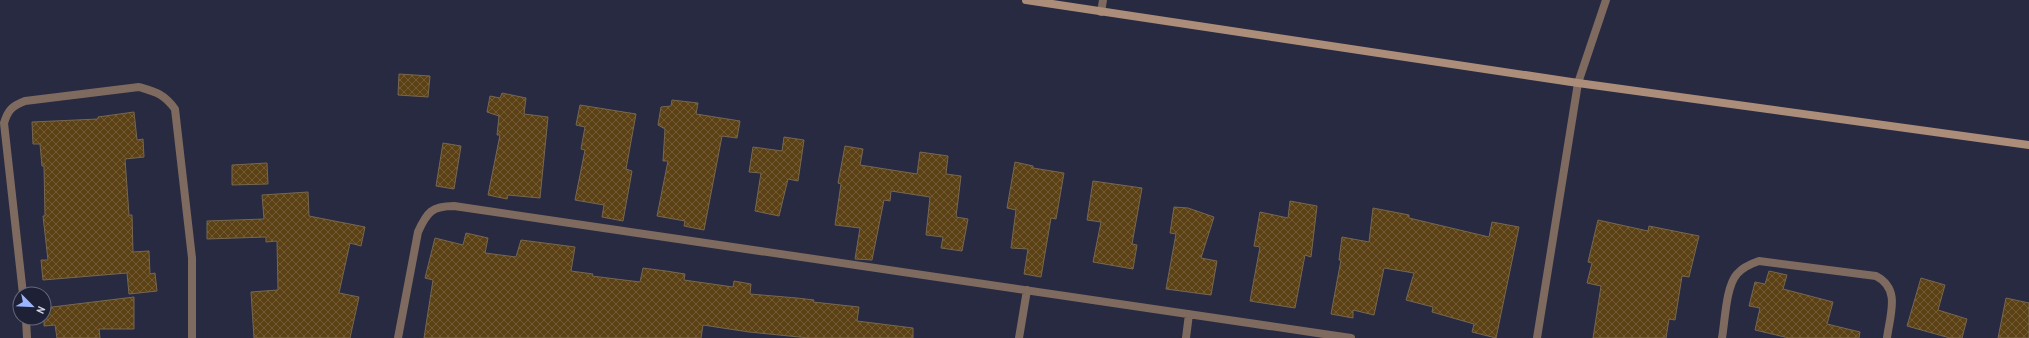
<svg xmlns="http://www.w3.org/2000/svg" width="2029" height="338" font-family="'Archivo Narrow',sans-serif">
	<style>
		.building { fill: url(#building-cross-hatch); stroke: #776750 }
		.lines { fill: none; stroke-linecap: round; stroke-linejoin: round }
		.street { stroke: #7e6a5e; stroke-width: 8 }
		.secondary { stroke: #ac8d79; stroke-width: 8 }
	</style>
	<defs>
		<pattern id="building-cross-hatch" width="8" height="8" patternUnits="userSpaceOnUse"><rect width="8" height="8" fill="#5c4115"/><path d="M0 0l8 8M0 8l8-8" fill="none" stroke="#725c37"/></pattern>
	</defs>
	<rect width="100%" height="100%" fill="#272a40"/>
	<path class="building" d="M399,74L430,76L428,97L398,95Z
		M502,93L526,98L524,114L548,117L540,198L508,195L507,199L488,195L500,135H497L499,116L487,112L490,96L500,98Z
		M672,100L698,103L696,114L740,121L737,138L722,136L704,230L684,226L685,221L657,216L668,161H663L665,129L658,125L661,107L671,106Z
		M580,105L636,114L626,169L632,171L623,221L602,217L604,205L575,200L585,150L581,149L585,127L576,125Z
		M134,112L137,140L143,139L144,157L125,159L129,215H132L133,252L149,251L150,274L155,273L157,291L129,294L127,273L43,280L41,260H48L43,216H45L44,166H42L40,144H33L32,122L98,119V117Z
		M784,137L804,140L798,181L788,179L779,216L755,211L761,173L749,172L753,147L782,151Z
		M443,143L461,146L454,189L436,186Z
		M845,146L863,149L860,165L917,174L920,152L948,156L946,174L961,176L956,217L968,219L962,251L941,248L943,237L926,235L930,197L891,191L890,201L884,200L872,260L855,259L860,228L835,225L841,184L838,183Z
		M1015,162L1033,166V168L1064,173L1056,219L1051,218L1041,277L1024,274L1028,249L1011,248L1016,210L1007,208Z
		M267,163L268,184L232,185V165Z
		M1093,181L1142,188L1132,244L1137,245L1133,269L1093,262L1101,222L1087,220Z
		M308,192L309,216L365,227L361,246L350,243L339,293L359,297L350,338H254L251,292L278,290L277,241L266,242V237L207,239V221L264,219L262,195Z
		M1290,201L1317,206L1311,257L1305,255L1295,308L1250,301L1260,247L1254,246L1260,212L1288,218Z
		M1174,207L1188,208L1214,217L1201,258L1217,261L1211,295L1166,289L1176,234L1170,233Z
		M1373,208L1409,215V218L1489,237L1492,222L1519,227L1496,338L1472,332L1474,324L1432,312L1433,307L1406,300L1414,273L1384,268L1374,315L1353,310V318L1331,314L1341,260H1339L1342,237L1369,242Z
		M1598,220L1648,231L1649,226L1699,236L1689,277L1682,276L1675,320L1669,319L1666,338H1593L1601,286L1587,283L1592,263L1588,262Z
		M466,233L488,238L485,253L516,257L521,240L575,247L571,271L593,274L592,276L640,282L643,268L666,271L685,274L684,280L733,287L734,281L751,284L750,294L797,298L814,300L813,302L859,307L857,321L913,328V338H809L749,332L703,325L701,338H424L433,280L425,278L435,238L463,245Z
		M1769,271L1787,275L1783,289L1833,302L1827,324L1860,332L1859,338H1789L1755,330L1760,308L1749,306L1755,282L1765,284Z
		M1921,278L1945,285L1938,310L1967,319L1962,338H1950L1907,326Z
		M134,297V329H99L100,338H57L55,325L44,326V308Z
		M2006,298L2029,303V338H1998Z"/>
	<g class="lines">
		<path class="street" d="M1101,12L1103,0
			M23,294L4,123C8,110 12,106 25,101L139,87C156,92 164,94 175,109L192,258V338
			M26,318L27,338
			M398,338L418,232C427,212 432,206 454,206L1351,338
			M1019,338L1027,290
			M1186,338L1189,314
			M1537,338L1578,83L1606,0
			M1722,338C1725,321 1726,286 1737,274C1743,267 1750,264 1759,261L1876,276C1901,289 1890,314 1887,338"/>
		<path class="secondary" d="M1026,0L1578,83L2029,145"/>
	</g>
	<g transform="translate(32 306) rotate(114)"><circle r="19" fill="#1e2035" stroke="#67697b"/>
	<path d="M0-3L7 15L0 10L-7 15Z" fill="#9ab5fd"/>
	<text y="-6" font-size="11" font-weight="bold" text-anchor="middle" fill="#d4d7e5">N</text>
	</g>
</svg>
